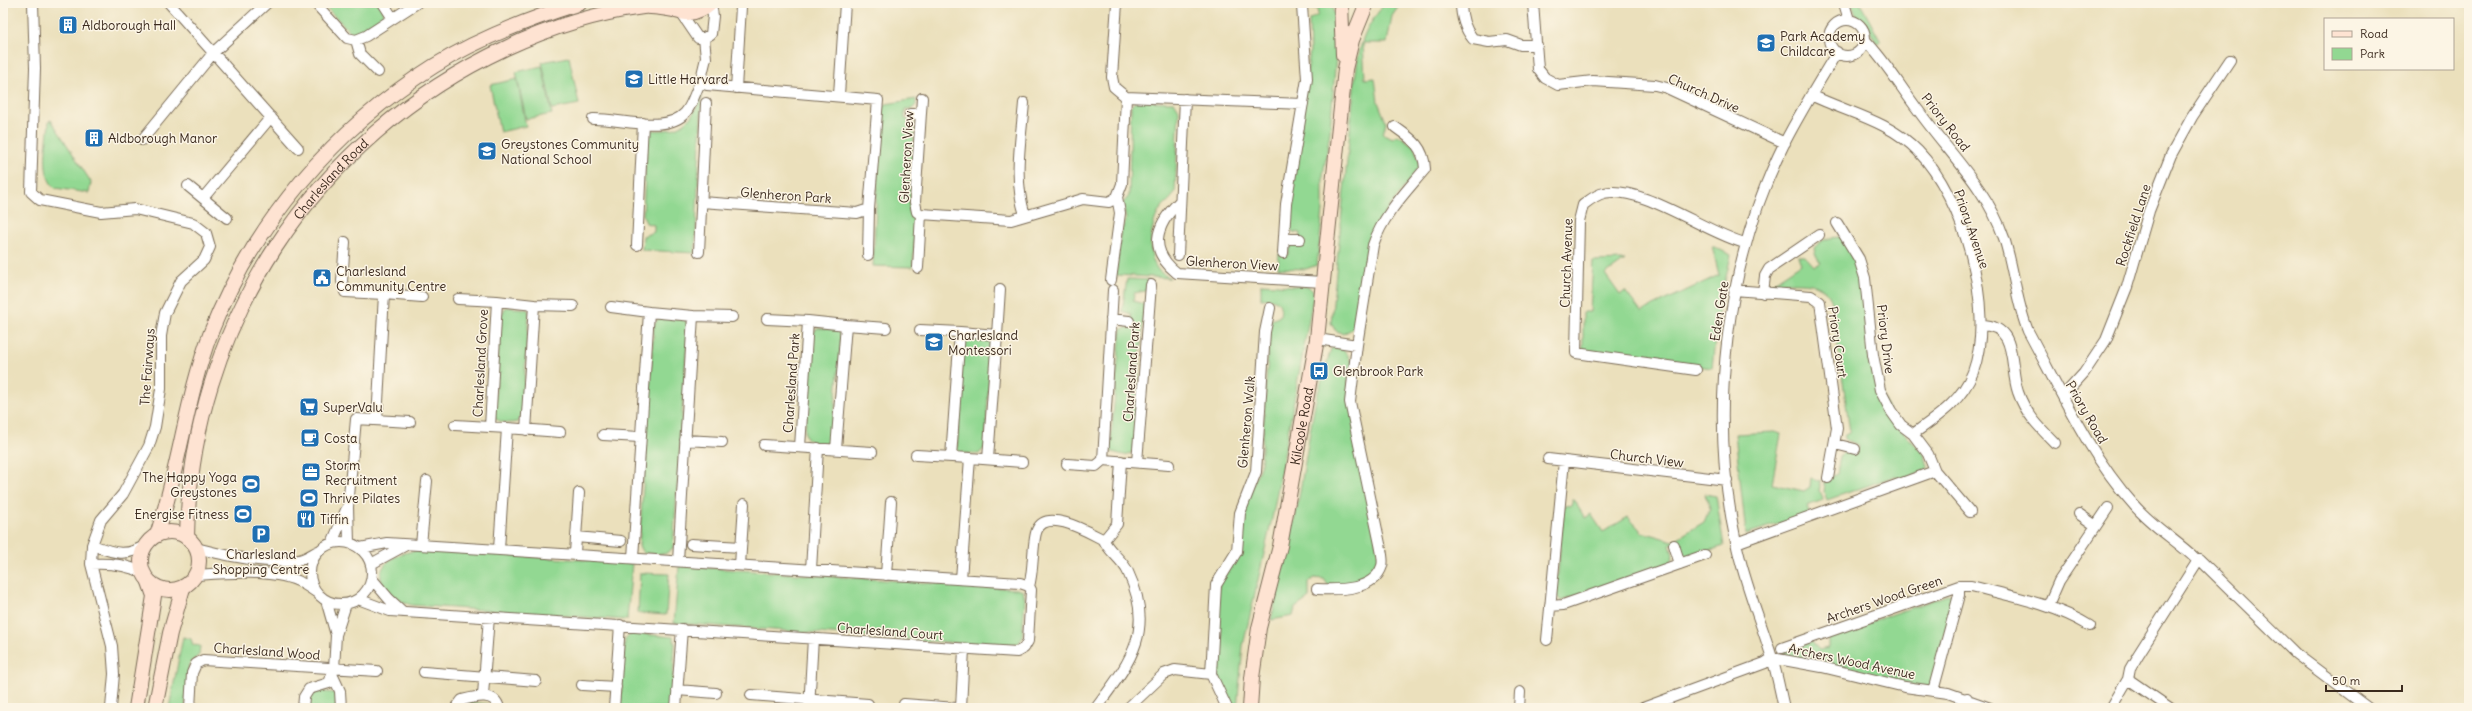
<svg xmlns="http://www.w3.org/2000/svg" width="2472" height="711" font-family="Delius,sans-serif">
	<style>
		.green { fill: #92d892; stroke: #668158 }
		.lines { fill: none; stroke-linecap: round; stroke-linejoin: round }
		.minor-casing { stroke: #796a55; stroke-width: 12 }
		.secondary-casing { stroke: #796a55; stroke-width: 16 }
		.minor { stroke: #fff; stroke-width: 10 }
		.secondary { stroke: #fee3d2; stroke-width: 14 }
		.labels { text-anchor: middle; stroke-width: 3; stroke-linejoin: round; paint-order: stroke }
		.poi-label { font-size: 13px; fill: #3b2a1e; stroke: #fcf5e5; text-anchor: start }
		.street-label { font-size: 13px; fill: #3b2a1e; stroke: #fcf5e5 }
	</style>
	<rect width="100%" height="100%" fill="#fcf5e5"/>
	<filter id="ink" filterUnits="userSpaceOnUse"><feTurbulence type="fractalNoise" baseFrequency=".025" numOctaves="2"/><feDisplacementMap in="SourceGraphic" scale="8" xChannelSelector="R" yChannelSelector="G"/><feConvolveMatrix kernelMatrix="1 2 1 2 8 2 1 2 1" color-interpolation-filters="sRGB"/></filter>
	<filter id="wash" filterUnits="userSpaceOnUse"><feTurbulence type="fractalNoise" baseFrequency=".012" numOctaves="4" result="noise"/><feDisplacementMap in="SourceGraphic" scale="16" xChannelSelector="R" yChannelSelector="G"/><feGaussianBlur stdDeviation="0.9" result="paint"/><feColorMatrix in="noise" values="0 0 0 0 0 0 0 0 0 0 0 0 0 0 0 0 0 1.4 0 .05"/><feComposite in="paint" operator="in"/></filter>
	<g filter="url(#wash)">
		<rect width="100%" height="100%" fill="#ebe0bc"/>
		<path class="green" d="M322,3H379L383,10V19L361,34L350,32Z
			M1306,3H1332L1337,32L1332,31L1333,42H1337L1330,132L1323,175V210L1317,265L1306,269L1278,268L1279,254L1288,255L1290,244L1300,240L1301,233L1293,232L1288,227V215L1310,51L1309,20L1318,15L1317,8L1311,9Z
			M1385,3H1401L1392,16L1387,43H1363L1365,79L1375,78L1378,102L1386,122L1383,134L1393,138L1398,135L1414,146L1420,165L1374,229L1356,324L1352,329L1343,334L1335,330L1331,323L1355,79C1360,43 1362,33 1385,3Z
			M1852,3H1860L1881,42L1877,44L1864,20L1856,15Z
			M569,57L579,104L552,109L542,62Z
			M542,66L552,114L526,119L516,72Z
			M517,79L526,126L500,132L490,85Z
			M702,94L695,253L642,250L643,236L654,232V225L646,223L643,215L647,134L649,130C681,132 691,124 702,94Z
			M916,99V105L912,109H905V119L911,120L915,124L909,211L915,224L913,267L873,266L881,109L886,104Z
			M1136,101L1174,102L1179,110L1175,192C1171,201 1164,203 1159,211C1150,227 1146,256 1159,271C1162,274 1167,276 1170,278L1116,275L1120,234L1126,219L1123,203L1129,196L1131,106Z
			M51,120L91,182L89,193L55,188C39,174 48,140 49,121Z
			M1842,237L1849,245L1861,279L1871,366L1893,422L1924,454L1928,466L1927,470L1898,482L1895,476L1827,500L1824,492L1825,482L1837,473L1840,456L1843,453L1856,454L1859,445L1844,439V436L1850,432L1832,302C1824,280 1802,283 1781,283L1780,290L1772,287L1771,284L1801,264L1798,256H1805L1814,266L1821,263L1815,254L1814,248C1821,239 1831,237 1842,237Z
			M1712,246L1731,255L1718,313L1712,368L1585,351L1583,349V312H1590L1593,261L1625,260L1605,274L1620,295L1625,291L1641,312L1719,275Z
			M1127,279L1150,280L1145,291L1134,293L1133,301L1144,304L1134,449L1131,453L1124,455L1112,452L1110,448L1121,329L1131,327V314L1122,311Z
			M1261,284L1309,287L1314,292L1273,514L1243,646L1237,708H1230L1217,680L1214,665L1219,585L1240,550L1242,513L1261,464L1270,321L1280,316C1283,300 1274,298 1261,299Z
			M506,307L527,309L529,312L522,415L517,422C509,424 500,423 494,417L501,315Z
			M659,318L684,319L688,325L673,548L665,554L643,553L639,546L654,324Z
			M817,328L838,330L841,339L832,441C823,448 806,444 805,432L812,336Z
			M968,339L989,340L991,343L985,447L979,454L961,453L957,449L963,346Z
			M1335,347C1343,350 1348,351 1349,360L1352,361L1348,383L1380,565L1367,580L1332,586L1328,585L1324,579L1313,578L1309,583V598L1295,608L1293,616L1271,620L1297,509L1315,403L1331,349Z
			M1774,432L1781,434L1772,484L1804,491L1810,487L1811,478L1821,481L1819,491L1823,500L1807,506L1809,514L1746,534L1735,434Z
			M1705,494L1716,496L1724,546L1689,557L1685,555L1679,542L1670,545L1673,555L1670,563L1561,601L1556,595L1564,505L1571,506L1573,499L1585,518L1591,514L1603,532L1628,517L1642,532L1673,541L1704,522L1710,508Z
			M421,550L632,563L627,620L411,605C365,588 374,554 421,550Z
			M679,566L1017,589L1023,591L1025,599L1022,638L1019,643L1003,646L674,623Z
			M640,573L669,574L666,615L638,613Z
			M1950,594L1953,597L1952,605L1931,686L1926,688L1782,654V651L1812,642L1819,650L1828,648V637Z
			M632,633L673,637L675,643L671,708H620L625,639Z
			M183,637L191,639L193,645L200,646L199,655L189,664L185,708H169Z
			M318,691L334,693L336,696V708H309L311,693Z
			M469,702L487,704L495,708H462Z"/>
	</g>
	<g filter="url(#ink)">
		<g class="lines">
			<g class="minor-casing">
				<path id="minor" d="M33,3L35,68L31,192L40,200L101,212L135,209L193,223L206,233L210,247L204,260L181,281L165,313L161,336V389L155,427L149,446L123,494L101,520L92,545L91,564L112,646L114,674L111,708
					M169,3L298,148
					M315,3L347,38L356,40
					M383,3L392,17
					M1117,3L1112,77L1114,87L1126,97L1303,104
					M1461,3C1461,17 1464,28 1473,39L1489,42L1507,40L1521,45H1537
					M1533,3L1538,69L1545,78L1558,85L1593,81L1655,85L1667,88L1785,143
					M1844,3L1849,20
					M681,13L698,38H704L711,34L713,16L711,3
					M1829 38a18 18 0 1 1 36 0a18 18 0 1 1-36 0Z
					M704,38L706,58L700,83L707,85L878,100L869,209L868,255
					M1865,40C1886,62 1900,86 1918,110C1948,152 1987,188 2004,238C2014,269 2016,302 2028,331C2060,390 2089,455 2134,505C2152,526 2176,540 2196,559H2199L2296,654L2368,708
					M378,72L360,54L356,40L366,36L417,3
					M736,88L741,7
					M839,95L845,3
					M1811,95C1848,113 1888,120 1918,151C1963,197 1996,309 1973,372C1962,401 1937,417 1913,434
					M1024,103C1021,140 1013,178 1025,215
					M910,114H921
					M593,119C618,118 667,134 685,113C692,106 695,92 700,83
					M142,140L214,52L267,3
					M188,186L227,218
					M204,197L271,117
					M701,202L857,213L869,209
					M1179,202C1155,226 1148,250 1177,273L1323,282
					M921,214L1011,220L1083,199L1109,202L1117,197
					M1285,239H1300
					M345,242L342,281L345,292L384,294
					M637,245L643,123
					M699,252L706,103
					M1283,253L1286,204L1307,79L1302,6
					M1178,255L1185,99
					M918,268L921,214L917,212L915,202L922,98
					M1111,280L1120,213L1117,197L1122,184L1126,97
					M1734,290L1811,296L1820,302L1837,428L1828,478
					M1763,293L1765,276L1769,269L1819,235
					M458,299L497,301
					M534,305L573,306
					M611,307L649,312
					M693,316L732,317
					M767,319L808,321
					M1111,319L1129,321
					M846,325L886,328
					M1981,325C2019,325 2009,367 2018,392C2025,413 2039,427 2055,443
					M920,330L960,332
					M997,335L1000,289
					M1317,339L1357,345
					M1696,370L1576,353L1579,221L1583,205C1590,200 1595,195 1604,193C1640,184 1708,234 1745,243
					M2063,396L2084,373L2106,340L2127,287L2149,211L2171,155L2192,117L2230,60
					M377,420L384,294L422,297
					M455,425L507,428
					M490,427L497,301L534,305L526,430
					M603,435L640,437
					M685,440L722,442
					M1835,444L1855,449
					M764,445L872,452
					M800,447L808,321L846,325L836,449
					M916,455L970,458L961,579
					M951,457L960,332L997,335L988,459
					M970,458L1022,462
					M1548,459L1727,480
					M1103,460L1169,465
					M1137,462L1151,285
					M1067,464L1096,466L1103,460L1113,290
					M1935,471L1970,512
					M2079,514L2096,526
					M576,537L621,541
					M310 573a31 31 0 1 1 62 0a31 31 0 1 1-62 0Z
					M332,543L346,510
					M349,543L348,507L356,419L410,422
					M1736,543L1935,471L1928,454L1913,434L1901,425L1891,411L1880,390L1873,355L1865,278L1859,259L1837,223
					M691,544L741,547
					M92,545C114,553 127,558 147,544
					M421,545L427,481
					M1674,545L1680,564
					M196,548C223,555 270,565 299,560C305,559 312,554 318,551
					M360,548L387,543L1020,583L1029,586
					M499,549L507,428L560,432
					M575,553L579,493
					M633,558L649,312L693,316L678,561
					M91,564C109,563 126,564 143,573
					M371,564L406,545
					M740,565L744,504
					M811,570L818,448
					M196,575C225,573 271,569 298,581C304,584 310,588 316,592
					M886,575L891,502
					M372,579L389,599L403,612
					M1029,586C1034,570 1032,541 1037,530C1047,507 1090,533 1104,540L1117,524L1121,461
					M1959,586H1971C2011,596 2054,604 2090,626
					M1317,589C1338,590 1374,591 1382,566C1384,560 1381,550 1380,544L1350,402L1357,345L1373,245C1383,215 1405,193 1425,169C1424,147 1412,139 1395,127
					M358,599L390,611L1017,652L1024,648L1028,641L1031,590L1029,586
					M326,600L336,635
					M1550,606L1563,605L1705,555
					M2048,606L2059,581L2108,508
					M1547,640L1564,461
					M1782,648L1959,586V595L1933,691
					M424,672L536,681
					M333,676L340,691L341,708
					M2128,679L2170,708
					M582,685L616,687
					M677,690L716,693
					M483,695L489,617
					M751,695L868,704
					M904,704L956,708
					M190,708L192,673L196,664L203,660L377,671
					M303,708L304,697L309,689L329,683L334,669L336,635L346,604
					M456,708L462,700C474,697 495,691 499,708
					M614,708L620,625
					M676,708L682,629
					M809,708L813,638
					M961,708L964,649
					M1096,708C1130,662 1156,631 1128,572C1123,560 1107,550 1104,540
					M1128,708L1164,674L1175,670L1211,674
					M1227,708L1211,674L1216,585L1237,551L1240,513L1256,472L1265,332L1270,308
					M1519,708L1520,692
					M1643,708L1765,663L1772,658L1822,667L1905,687L1948,693L1990,708
					M1784,708C1780,691 1777,674 1772,658C1760,619 1744,582 1736,542C1708,412 1725,262 1785,142C1801,111 1819,82 1837,52
					M1965,708L1967,698
					M2111,708L2128,679L2130,669L2138,655L2199,559"/>
			</g>
			<g class="secondary-casing">
				<g id="secondary">
					<path d="M1341,3L1343,55"/>
					<path d="M668,6C681,17 698,14 710,3"/>
					<circle cx="170" cy="561" r="29"/>
					<path d="M157,535C179,469 186,398 211,332C254,223 335,128 434,66C479,38 529,19 580,3"/>
					<path id="s1" d="M187,538C190,325 315,137 506,48C549,28 597,13 643,7C653,6 665,9 675,10"/>
					<path d="M136,708L154,596L149,582"/>
					<path d="M155,708L170,633L183,588"/>
					<path id="s2" d="M1250,708L1252,678L1259,628L1280,546L1317,339L1345,69L1352,40L1367,3"/>
				</g>
			</g>
			<use href="#minor" class="minor"/>
			<use href="#secondary" class="secondary"/>
		</g>
	</g>
	<defs>
		<g id="building-square" transform="scale(1)"><rect x="-9" y="-9" width="18" height="18" rx="4" fill="#1f6fb2" stroke="#fcf5e5"/><path d="M-4-6H4V6H1V3H-1V6H-4ZM-2.5-4.3h1.7v1.8h-1.7ZM.8-4.3h1.7v1.8H.8ZM-2.5-1h1.7V.8h-1.7ZM.8-1h1.7V.8H.8Z" fill="#fff"/></g>
		<g id="school-square" transform="scale(1)"><rect x="-9" y="-9" width="18" height="18" rx="4" fill="#1f6fb2" stroke="#fcf5e5"/><path d="M0-5L7-2L0 1L-7-2ZM-4 1L0 2.5L4 1V4Q0 6-4 4Z" fill="#fff"/></g>
		<g id="civic-square" transform="scale(1)"><rect x="-9" y="-9" width="18" height="18" rx="4" fill="#1f6fb2" stroke="#fcf5e5"/><path d="M-.6-6.5H3V-4.5H.6V-3L4-1V1h2V6H-6V1h2V-1L-.6-3ZM-1.2 2.5V6h2.4V2.5Z" fill="#fff"/></g>
		<g id="bus-square" transform="scale(1)"><rect x="-9" y="-9" width="18" height="18" rx="4" fill="#1f6fb2" stroke="#fcf5e5"/><path d="M-5-6H5V4H4V6H2V4H-2V6H-4V4H-5ZM-3.5-4V0h7V-4ZM-3.5 1.2v1.5H-2V1.2ZM2 1.2v1.5H3.5V1.2Z" fill="#fff"/></g>
		<g id="supermarket-square" transform="scale(1)"><rect x="-9" y="-9" width="18" height="18" rx="4" fill="#1f6fb2" stroke="#fcf5e5"/><path d="M-6-5.5h2.5l.6 2H6L4.5 2H-2.5L-4.4-4H-6ZM-1.5 3.2a1.3 1.3 0 1 0 .1 0ZM3 3.2a1.3 1.3 0 1 0 .1 0Z" fill="#fff"/></g>
		<g id="cafe-square" transform="scale(1)"><rect x="-9" y="-9" width="18" height="18" rx="4" fill="#1f6fb2" stroke="#fcf5e5"/><path d="M-5.5-4.5H6V0H3Q3 3.5 0 3.5H-2.5Q-5.5 3.5-5.5 0ZM3-3.2v2h1.7v-2ZM-6 4.5H4V6H-6Z" fill="#fff"/></g>
		<g id="office-square" transform="scale(1)"><rect x="-9" y="-9" width="18" height="18" rx="4" fill="#1f6fb2" stroke="#fcf5e5"/><path d="M-6-3h4V-5.5h4V-3h4V5H-6ZM-1-4.5V-3h2v-1.5ZM-6 0V1H6V0Z" fill="#fff"/></g>
		<g id="stadium-square" transform="scale(1)"><rect x="-9" y="-9" width="18" height="18" rx="4" fill="#1f6fb2" stroke="#fcf5e5"/><path d="M0-5a6.5 5 0 1 0 0 10a6.5 5 0 1 0 0-10ZM-3.5-1.8h7v3.6h-7Z" fill="#fff"/></g>
		<g id="restaurant-square" transform="scale(1)"><rect x="-9" y="-9" width="18" height="18" rx="4" fill="#1f6fb2" stroke="#fcf5e5"/><path d="M-5-6h1v4h1v-4h1v4h1v-4h1v5L-1.5 .5V6h-2V.5L-5-1ZM5-6V6H3V1.5H1.5Q1.5-4 5-6Z" fill="#fff"/></g>
		<g id="parking-square" transform="scale(1)"><rect x="-9" y="-9" width="18" height="18" rx="4" fill="#1f6fb2" stroke="#fcf5e5"/><path d="M-3.5-5.5H1a3.5 3.5 0 0 1 0 7H-1V5.5H-3.5ZM-1-3.4V-.6H.8a1.4 1.4 0 0 0 0-2.8Z" fill="#fff"/></g>
	</defs>
	<g fill-rule="evenodd">
		<use href="#building-square" x="68" y="25"/>
		<use href="#school-square" x="1766" y="43"/>
		<use href="#school-square" x="634" y="79"/>
		<use href="#building-square" x="94" y="138"/>
		<use href="#school-square" x="487" y="151"/>
		<use href="#civic-square" x="322" y="278"/>
		<use href="#school-square" x="934" y="342"/>
		<use href="#bus-square" x="1319" y="371"/>
		<use href="#supermarket-square" x="309" y="407"/>
		<use href="#cafe-square" x="310" y="438"/>
		<use href="#office-square" x="311" y="472"/>
		<use href="#stadium-square" x="251" y="484"/>
		<use href="#stadium-square" x="309" y="498"/>
		<use href="#stadium-square" x="243" y="514"/>
		<use href="#restaurant-square" x="306" y="519"/>
		<use href="#parking-square" x="261" y="534"/>
	</g>
	<g class="labels">
		<g class="poi-label">
			<text x="82" y="30">Aldborough Hall</text>
			<text x="1780" y="41">Park Academy<tspan x="1780" dy="15">Childcare</tspan></text>
			<text x="648" y="84">Little Harvard</text>
			<text x="108" y="143">Aldborough Manor</text>
			<text x="501" y="149">Greystones Community<tspan x="501" dy="15">National School</tspan></text>
			<text x="336" y="276">Charlesland<tspan x="336" dy="15">Community Centre</tspan></text>
			<text x="948" y="340">Charlesland<tspan x="948" dy="15">Montessori</tspan></text>
			<text x="1333" y="376">Glenbrook Park</text>
			<text x="323" y="412">SuperValu</text>
			<text x="324" y="443">Costa</text>
			<text x="325" y="470">Storm<tspan x="325" dy="15">Recruitment</tspan></text>
			<text x="237" y="482" text-anchor="end">The Happy Yoga<tspan x="237" dy="15">Greystones</tspan></text>
			<text x="323" y="503">Thrive Pilates</text>
			<text x="229" y="519" text-anchor="end">Energise Fitness</text>
			<text x="320" y="524">Tiffin</text>
			<text x="261" y="559" text-anchor="middle">Charlesland<tspan x="261" dy="15">Shopping Centre</tspan></text>
		</g>
		<g class="street-label">
			<text transform="translate(1704 93) rotate(24)" y="5">Church Drive</text>
			<text transform="translate(1946 122) rotate(52)" y="5">Priory Road</text>
			<text transform="translate(906 157) rotate(-87)" y="5">Glenheron View</text>
			<text dy="5" stroke="none"><textPath href="#s1" startOffset="396">Charlesland Road</textPath></text>
			<text transform="translate(786 195) rotate(4)" y="5">Glenheron Park</text>
			<text transform="translate(2133 225) rotate(-72)" y="5">Rockfield Lane</text>
			<text transform="translate(1972 229) rotate(71)" y="5">Priory Avenue</text>
			<text transform="translate(1232 263) rotate(3)" y="5">Glenheron View</text>
			<text transform="translate(1566 263) rotate(-88)" y="5">Church Avenue</text>
			<text transform="translate(1719 311) rotate(-81)" y="5">Eden Gate</text>
			<text transform="translate(1886 339) rotate(83)" y="5">Priory Drive</text>
			<text transform="translate(1838 342) rotate(82)" y="5">Priory Court</text>
			<text transform="translate(480 363) rotate(-87)" y="5">Charlesland Grove</text>
			<text transform="translate(147 367) rotate(-86)" y="5">The Fairways</text>
			<text transform="translate(1131 372) rotate(-86)" y="5">Charlesland Park</text>
			<text transform="translate(791 383) rotate(-86)" y="5">Charlesland Park</text>
			<text transform="translate(2087 412) rotate(60)" y="5">Priory Road</text>
			<text transform="translate(1246 422) rotate(-85)" y="5">Glenheron Walk</text>
			<text dy="5" stroke="none"><textPath href="#s2" startOffset="287">Kilcoole Road</textPath></text>
			<text transform="translate(1647 458) rotate(7)" y="5">Church View</text>
			<text transform="translate(1884 599) rotate(-19)" y="5">Archers Wood Green</text>
			<text transform="translate(890 631) rotate(4)" y="5">Charlesland Court</text>
			<text transform="translate(267 651) rotate(4)" y="5">Charlesland Wood</text>
			<text transform="translate(1852 661) rotate(12)" y="5">Archers Wood Avenue</text>
		</g>
	</g>
	<rect width="2472" height="711" fill="none" stroke="#fcf5e5" stroke-width="16"/>
	<rect x="2324" y="18" width="130" height="52" fill="#fcf5e5" stroke="#afa495"/>
	<rect x="2332" y="31" width="20" height="6" fill="#fee3d2" stroke="#afa495"/>
	<text x="2360" y="38" font-size="12" fill="#3b2a1e">Road</text>
	<rect x="2332" y="48" width="20" height="12" fill="#92d892" stroke="#afa495"/>
	<text x="2360" y="58" font-size="12" fill="#3b2a1e">Park</text>
	<path d="M2326 685v6h76v-6" fill="none" stroke="#3b2a1e" stroke-width="2"/>
	<text x="2332" y="685" font-size="12" fill="#3b2a1e" stroke="#fcf5e5" stroke-width="3" paint-order="stroke">50 m</text>
</svg>
